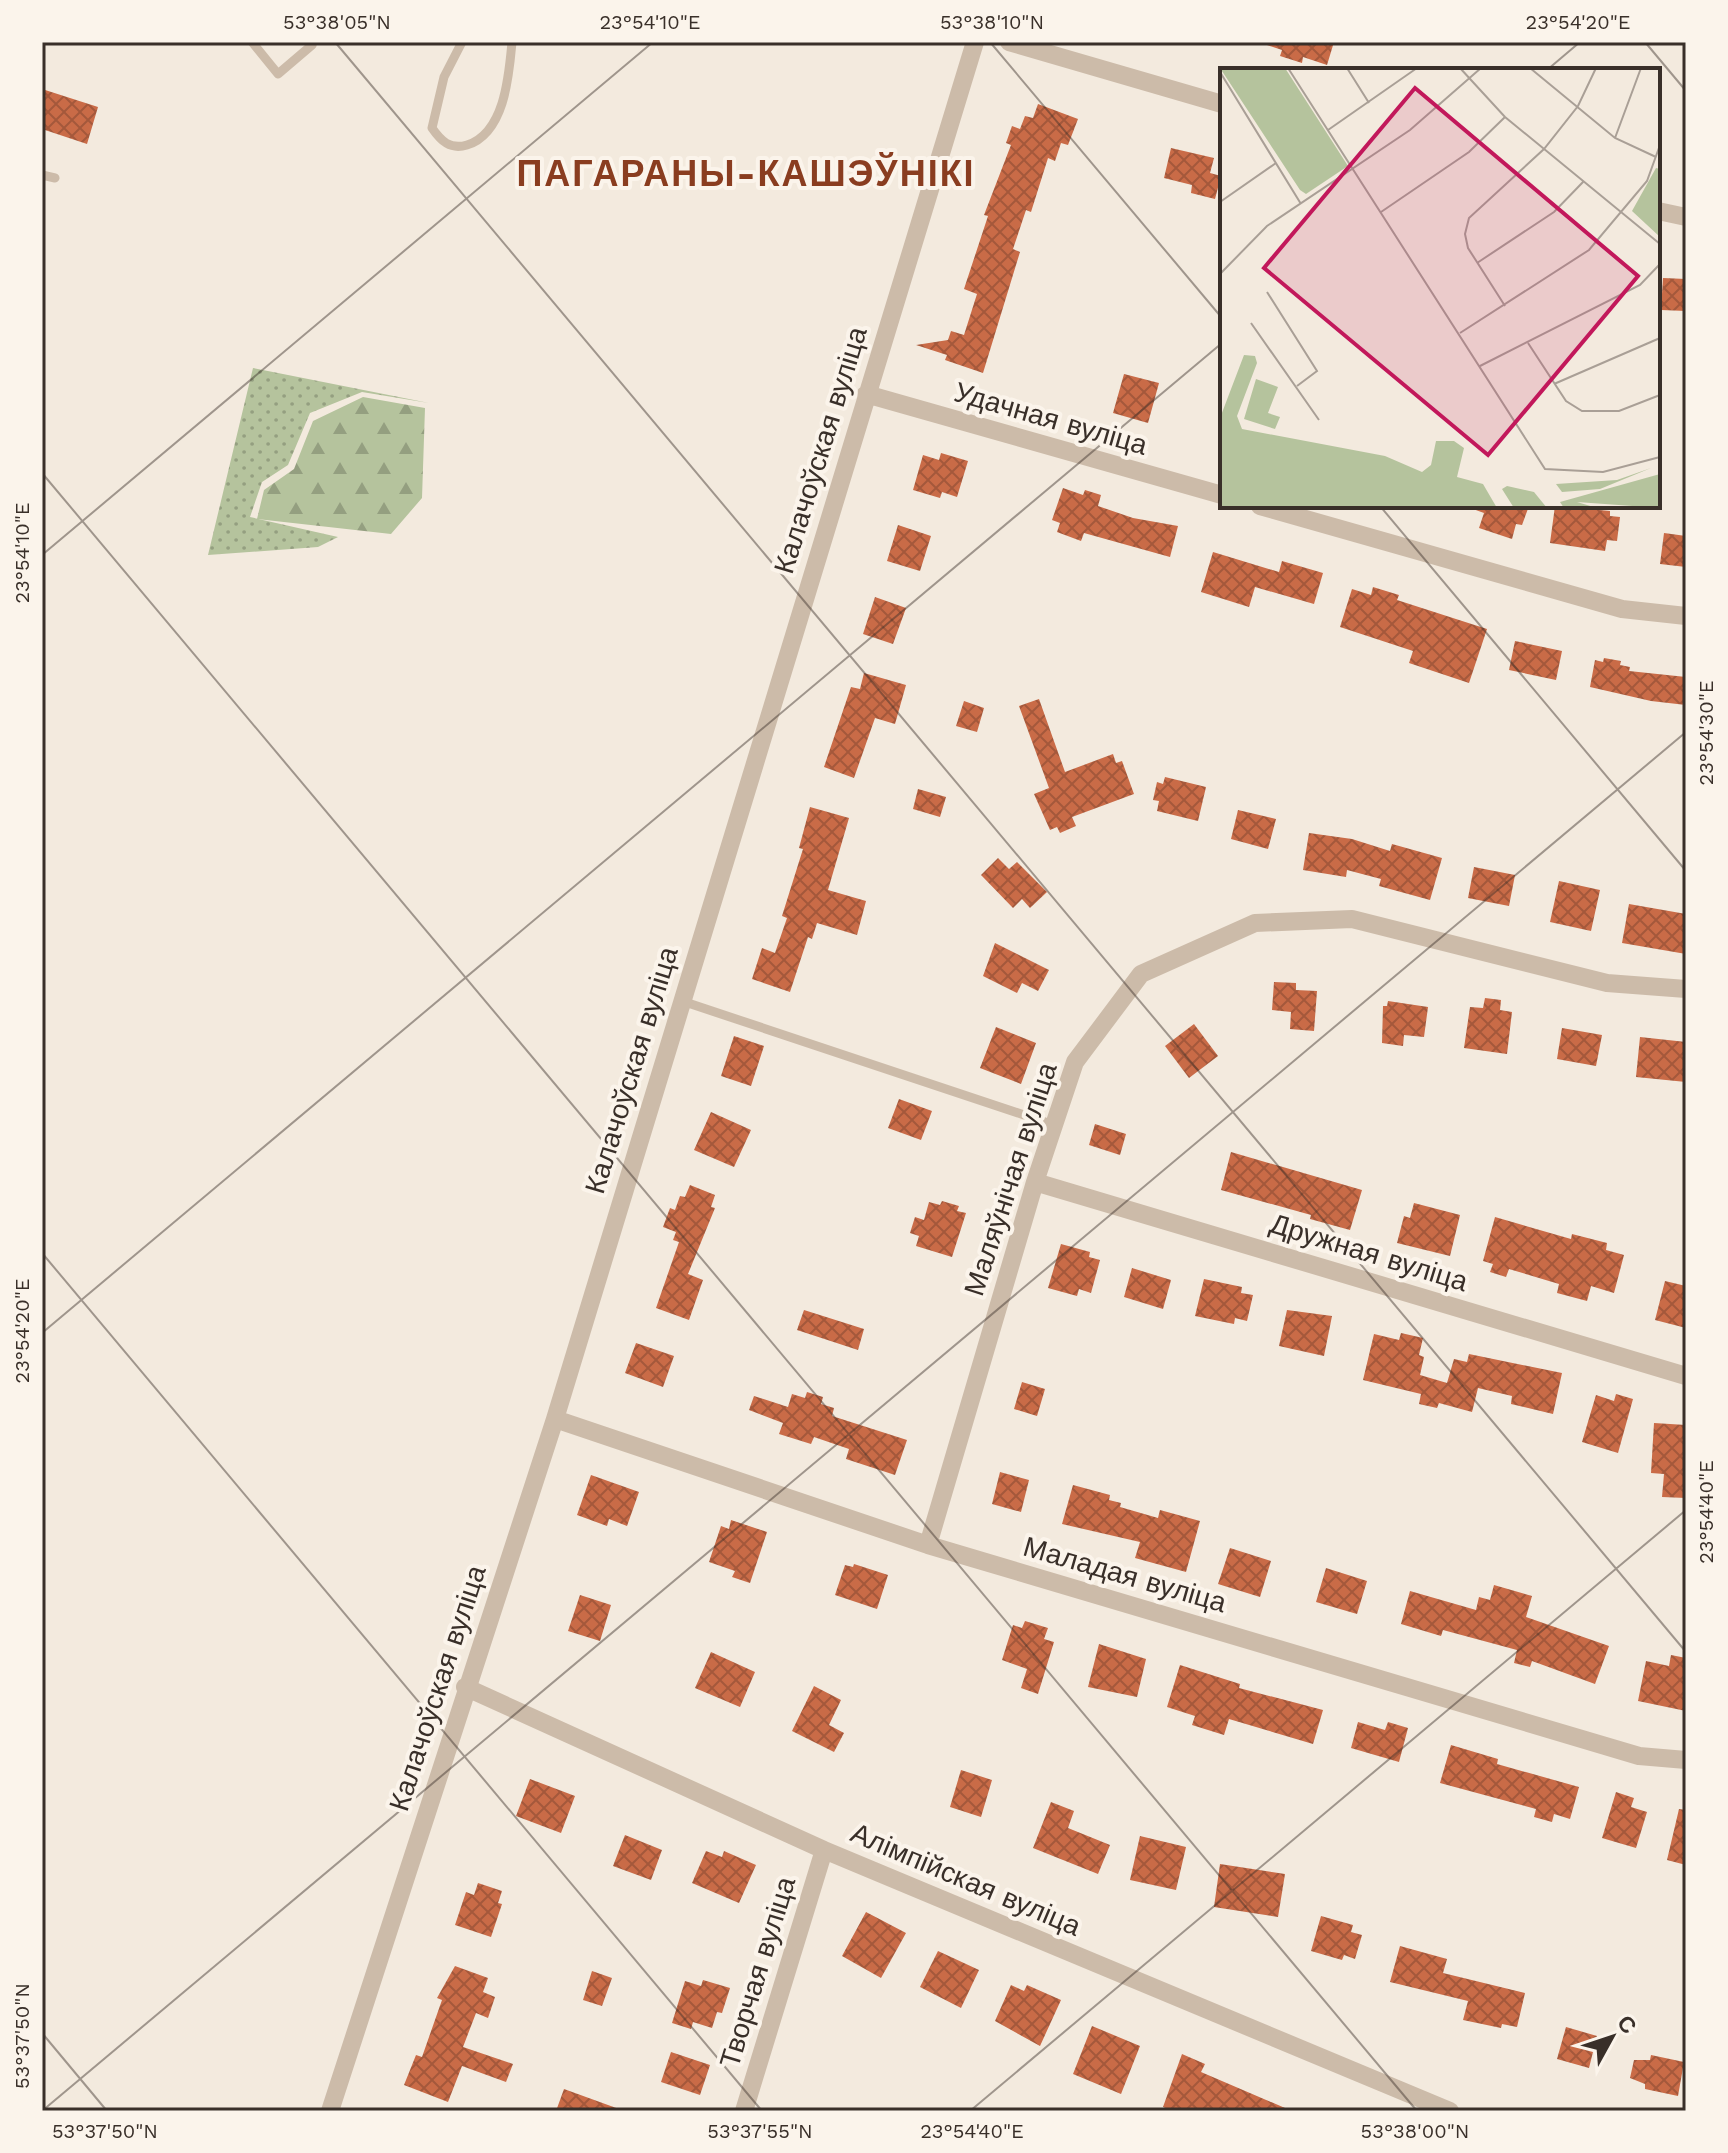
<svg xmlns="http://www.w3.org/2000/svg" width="1728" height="2153" font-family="'Work Sans',sans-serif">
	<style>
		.grass { fill: url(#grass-dots) }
		.forest { fill: url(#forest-firs) }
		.building { fill: url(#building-cross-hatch) }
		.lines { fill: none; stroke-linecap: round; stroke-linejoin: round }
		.lane { stroke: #ccbba9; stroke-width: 9 }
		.street { stroke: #ccbba9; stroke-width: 18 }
		.ticks { fill: none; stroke: #392f29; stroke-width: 2; stroke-opacity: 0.45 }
		.labels { text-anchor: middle; stroke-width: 8; stroke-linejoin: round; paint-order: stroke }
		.street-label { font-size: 28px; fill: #392f29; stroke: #fbf4eb }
		.district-label { font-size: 36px; font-weight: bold; letter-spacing: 2px; fill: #8a3d20; stroke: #fbf4eb }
		.inset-road { fill: none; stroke: #a99f96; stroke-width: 2 }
		.view { fill: #c2185b; fill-opacity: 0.15; stroke: #c2185b; stroke-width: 4 }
		.inset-edge { fill: none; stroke: #392f29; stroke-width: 4 }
		.neatline { fill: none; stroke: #392f29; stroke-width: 3 }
		.ticks-label { font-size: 20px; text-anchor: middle; fill: #392f29 }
	</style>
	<defs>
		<pattern id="grass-dots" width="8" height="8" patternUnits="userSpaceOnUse" patternTransform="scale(2)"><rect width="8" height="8" fill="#b5c39d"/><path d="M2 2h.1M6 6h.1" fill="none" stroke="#949f80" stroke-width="1.8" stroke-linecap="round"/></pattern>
		<pattern id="forest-firs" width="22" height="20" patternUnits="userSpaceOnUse" patternTransform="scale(2)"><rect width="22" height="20" fill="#b5c39d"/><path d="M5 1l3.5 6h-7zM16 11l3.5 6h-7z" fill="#949f80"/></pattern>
		<pattern id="building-cross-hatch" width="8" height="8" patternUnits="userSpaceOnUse" patternTransform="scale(2)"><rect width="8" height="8" fill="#c96b47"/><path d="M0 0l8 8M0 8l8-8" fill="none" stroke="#a4583b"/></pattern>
	</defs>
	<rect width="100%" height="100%" fill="#f3eade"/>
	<path class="grass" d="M253,368L429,403L362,392L310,413L288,465L262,482L250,517L338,537L318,547L208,555Z"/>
	<path class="forest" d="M363,397L425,408L422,498L391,534L257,519L264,490L294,469L313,421Z"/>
	<path class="building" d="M1268,42H1334L1327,65L1303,57L1302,63L1280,56L1282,50L1267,45Z
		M42,89L98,107L87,144L42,129Z
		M1038,104L1078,119L1068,145L1061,143L1055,161L1048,158L1031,212L1026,210L1013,249L1020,252L983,373L945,360L947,355L916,345L948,340L951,331L964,335L977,294L964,289L988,216L984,215L1011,145L1006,143L1012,126L1020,129L1025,116L1033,118Z
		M1171,148L1214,158L1210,173L1221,176L1215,199L1191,193L1192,185L1164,178Z
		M1663,278L1686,279V311L1661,310Z
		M1124,374L1159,383L1148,423L1113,413Z
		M941,453L968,461L957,497L942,492L940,498L913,490L923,455L939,460Z
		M1063,488L1083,495L1085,490L1101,495L1098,506L1133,518L1178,526L1170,557L1084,533L1081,541L1057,532L1060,523L1052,520Z
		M1474,506H1529L1522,525L1516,524L1512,539L1479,528L1484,513L1473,509Z
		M1555,506L1610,511V516L1620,517L1617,541L1607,540L1605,551L1550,543Z
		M898,525L931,536L920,571L887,561Z
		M1664,533L1686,536V567L1660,564Z
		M1213,552L1279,572L1282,561L1323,573L1314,604L1255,587L1249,607L1201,592Z
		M1373,587L1399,595L1397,600L1487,629L1469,683L1409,663L1413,651L1340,627L1352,589L1371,595Z
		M875,597L906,608L893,644L863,634Z
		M1515,641L1562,651L1556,680L1509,670Z
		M1604,658L1621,661L1620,665L1630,667L1629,671L1686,677V705L1651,701L1590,687L1595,660L1603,662Z
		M864,673L906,685L895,724L875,718L854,778L824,767L851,687L860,689Z
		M1039,699L1065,772L1113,754L1116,763L1122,761L1134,794L1072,817L1076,826L1060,833L1057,827L1050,830L1034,794L1049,788L1019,706Z
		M964,701L984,708L977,732L956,726Z
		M1165,777L1206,787L1198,821L1157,811L1159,801L1153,800L1157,782L1163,784Z
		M918,789L946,797L940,817L913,809Z
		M810,807L849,818L828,890L866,901L857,935L817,923L812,939L808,937L790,992L752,979L762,948L775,953L787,918L782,916L803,849L799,848Z
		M1238,810L1276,819L1268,849L1231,839Z
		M1309,833L1352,839L1390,851L1392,844L1442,858L1430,900L1379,886L1381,879L1347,870L1346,877L1303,870Z
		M998,858L1009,869L1017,862L1047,892L1030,908L1022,899L1013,908L981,875Z
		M1474,867L1515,875L1509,906L1468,898Z
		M1559,881L1600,890L1591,931L1550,922Z
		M1629,904L1686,914V954L1622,943Z
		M995,943L1049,970L1038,991L1022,983L1017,993L983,976Z
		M1274,982L1296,983V990L1317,991L1314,1031L1290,1029L1291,1012L1272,1010Z
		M1485,998L1501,1000L1500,1010L1512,1012L1507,1054L1464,1048L1470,1007L1483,1008Z
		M1388,1001L1428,1007L1424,1037L1404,1035L1403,1046L1382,1043L1383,1006H1387Z
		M1194,1024L1218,1056L1189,1078L1165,1046Z
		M996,1027L1036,1043L1021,1084L980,1068Z
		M1562,1028L1602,1035L1596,1066L1557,1059Z
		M734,1036L764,1046L751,1086L721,1076Z
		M1640,1037L1686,1042V1082L1636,1077Z
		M899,1099L932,1111L921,1140L888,1128Z
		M711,1112L751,1130L734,1167L694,1150Z
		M1095,1124L1126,1134L1120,1155L1089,1145Z
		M1231,1152L1362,1190L1350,1230L1310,1219L1311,1215L1221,1190Z
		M690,1185L715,1195L711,1207L715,1208L688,1274L703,1280L689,1320L656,1308L679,1242L673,1240L676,1232L663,1227L670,1208L675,1210L680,1196L685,1197Z
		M942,1201L959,1206L957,1211L966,1213L952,1257L916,1246L919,1236L910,1233L915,1217L924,1220L929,1202L940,1205Z
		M1414,1203L1460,1215L1450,1256L1397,1243L1404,1216L1410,1218Z
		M1495,1217L1571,1239L1572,1234L1607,1243L1606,1250L1624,1255L1614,1293L1591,1286L1587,1301L1557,1293L1559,1284L1509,1269L1506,1277L1490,1272L1493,1264L1483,1261Z
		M1061,1244L1090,1252L1089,1257L1100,1260L1091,1293L1079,1289L1077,1296L1048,1288Z
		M1132,1268L1171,1280L1163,1309L1124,1297Z
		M1204,1279L1242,1287L1241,1293L1253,1295L1247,1321L1235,1318L1234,1324L1195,1316Z
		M1665,1281L1686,1286V1328L1655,1320Z
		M804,1310L864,1329L858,1350L797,1330Z
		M1287,1310L1332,1316L1324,1356L1279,1346Z
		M1401,1333L1423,1338L1419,1355L1424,1357L1420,1375L1447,1383L1454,1359L1467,1362L1469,1354L1562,1373L1553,1414L1511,1404L1512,1396L1478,1388L1472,1412L1439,1403L1437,1408L1419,1404L1421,1394L1363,1380L1374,1334L1399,1340Z
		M636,1343L674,1356L663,1387L625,1373Z
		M1022,1382L1045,1389L1037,1416L1014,1409Z
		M807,1392L823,1397L821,1404L834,1408L832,1416L907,1440L895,1475L846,1459L849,1449L814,1437L811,1444L779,1434L783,1423L749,1410L754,1396L788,1407L792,1394L805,1398Z
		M1616,1394L1633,1399L1618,1453L1582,1442L1596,1395L1614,1401Z
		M1654,1423L1686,1425V1498L1662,1497L1664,1474L1651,1473Z
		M1000,1472L1029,1480L1021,1512L992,1504Z
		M591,1475L639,1492L627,1526L609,1519L607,1526L577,1515Z
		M1073,1485L1110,1495L1109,1500L1121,1503L1120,1507L1158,1518L1160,1510L1200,1521L1186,1572L1135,1558L1140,1542L1062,1524Z
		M731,1520L767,1532L750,1583L732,1577L735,1571L709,1562L721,1526L729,1529Z
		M1230,1548L1271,1561L1260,1597L1218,1584Z
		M854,1564L888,1575L877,1609L835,1595L845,1565L853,1567Z
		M1326,1568L1367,1581L1357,1614L1316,1602Z
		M1494,1585L1532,1596L1526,1617L1609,1646L1595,1684L1532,1661L1530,1667L1514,1663L1517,1650L1443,1630L1441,1636L1401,1624L1410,1591L1476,1610L1479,1597L1490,1600Z
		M580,1595L611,1605L600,1641L568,1631Z
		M1025,1621L1048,1628L1044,1639L1054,1642L1038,1694L1021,1688L1027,1669L1002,1660L1013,1625L1022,1628Z
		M1099,1644L1146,1659L1137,1697L1088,1687Z
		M711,1652L755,1672L740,1707L695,1688Z
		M1671,1655L1686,1658V1711L1638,1701L1646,1661L1669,1666Z
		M1180,1665L1240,1684L1239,1688L1323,1710L1313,1744L1229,1719L1224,1735L1192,1725L1195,1716L1167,1707Z
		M814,1686L841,1700L829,1725L844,1733L834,1752L792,1731Z
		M1358,1722L1385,1730L1388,1722L1408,1728L1399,1762L1351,1748Z
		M1451,1745L1498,1759L1497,1764L1579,1787L1570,1819L1554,1814L1552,1822L1534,1817L1536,1809L1440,1783Z
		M961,1770L992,1780L981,1817L950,1807Z
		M530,1779L575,1796L561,1833L516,1816Z
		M1616,1792L1634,1798L1631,1807L1647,1812L1636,1848L1602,1838Z
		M1051,1802L1074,1811L1068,1828L1110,1845L1098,1874L1033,1848Z
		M1679,1809L1686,1810V1865L1667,1860Z
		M625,1835L662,1850L651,1880L613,1866Z
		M1140,1836L1186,1847L1176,1890L1130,1880Z
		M706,1851L722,1857L724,1851L756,1865L739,1903L692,1883Z
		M1220,1864L1285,1874L1278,1917L1214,1907Z
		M478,1883L502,1891L498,1903L502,1904L491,1937L455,1925L466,1892L474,1895Z
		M866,1912L906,1933L881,1978L842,1956Z
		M1321,1916L1353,1925L1351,1932L1362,1935L1355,1959L1344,1955L1342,1960L1311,1951Z
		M1400,1946L1447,1959L1443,1973L1525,1993L1517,2027L1502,2024L1501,2028L1463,2020L1468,2001L1390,1982Z
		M938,1951L979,1970L961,2008L920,1987Z
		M455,1966L488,1978L483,1992L495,1997L488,2018L476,2013L463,2047L513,2064L506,2082L462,2066L448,2102L404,2085L416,2055L422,2057L442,2000L437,1998Z
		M592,1971L612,1978L602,2006L583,2000Z
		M703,1980L730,1988L722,2013L717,2012L712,2028L693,2022L691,2029L672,2023L685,1981L701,1986Z
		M1011,1985L1024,1991L1027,1985L1061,2000L1040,2046L995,2021Z
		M1092,2026L1140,2046L1121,2094L1073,2074Z
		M1566,2027L1597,2036L1589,2068L1557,2059Z
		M671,2052L710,2065L700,2095L661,2082Z
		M1182,2054L1205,2064L1201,2072L1292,2111H1173L1163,2107Z
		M1651,2055L1684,2062L1678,2096L1645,2089V2084L1630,2078L1634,2060H1650Z
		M564,2089L619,2109L618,2111H556Z"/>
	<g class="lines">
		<path class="lane" d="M252,42L278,74L312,45L310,42
			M462,42L444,77L432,128C441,141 450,150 467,145C505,133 509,75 512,42
			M42,175L55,178
			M682,1001L1054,1125"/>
		<path class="street" d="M1009,42L1222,104
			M1658,211L1686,217
			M866,394L1222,495
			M1260,506L1622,609L1686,616
			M1035,1182L1686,1376
			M555,1419L928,1545L1639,1756L1686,1760
			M928,1545L1035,1182L1075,1062L1141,974L1255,923L1352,919L1607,983L1686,989
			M465,1687L824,1850L1450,2111
			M330,2111L555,1419L975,42
			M744,2111L824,1850"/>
	</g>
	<path class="ticks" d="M335,42L1686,1652M990,42L1222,318M1645,42L1686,91M1547,70L1580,42M42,473L1417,2111M1380,506L1686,871M42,555L653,42M42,1253L762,2111M42,1333L1222,343M42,2033L107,2111M42,2111L1686,732M970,2111L1686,1510"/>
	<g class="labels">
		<g class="street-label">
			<text transform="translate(1051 418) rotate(16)" y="10">Удачная вуліца</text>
			<text transform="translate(820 450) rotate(-73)" y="10">Калачоўская вуліца</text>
			<text transform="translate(631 1070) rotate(-73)" y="10">Калачоўская вуліца</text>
			<text transform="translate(1010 1179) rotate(-72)" y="10">Маляўнічая вуліца</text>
			<text transform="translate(1369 1252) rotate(17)" y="10">Дружная вуліца</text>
			<text transform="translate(1125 1574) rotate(16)" y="10">Маладая вуліца</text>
			<text transform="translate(437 1688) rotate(-72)" y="10">Калачоўская вуліца</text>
			<text transform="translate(966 1879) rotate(23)" y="10">Алімпійская вуліца</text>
			<text transform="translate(757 1972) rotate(-73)" y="10">Творчая вуліца</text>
		</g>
		<g class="district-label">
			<text x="746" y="186">ПАГАРАНЫ-КАШЭЎНІКІ</text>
		</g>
	</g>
	<g transform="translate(1220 68)">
		<rect width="440" height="440" fill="#f3eade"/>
		<path d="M0,0H65L128,98L86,126L80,122ZM36,311L58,319L48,345L60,349L55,361L24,351Z" fill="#b5c39d"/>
		<path d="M436,100L440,101V169L412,143ZM24,287L35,288L37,295L17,348L22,361L165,388L202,404L211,397L216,373H234L244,380L237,409L263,416L277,440H0V350ZM431,400L380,421L342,424L336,416L397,412ZM440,406V440L357,434L377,440H344L340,434ZM287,418L314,424L327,440H294L282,421Z" fill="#b5c39d"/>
		<path class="inset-road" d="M68,0L325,401L383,404L440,389M127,0L149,35M240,0L285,49L440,176M310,0L395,70L436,89M0,4L81,136M108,62L197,0M395,70L421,0M0,134L56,95M161,144L249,84L285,49M257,195L334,144L363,114M0,206L47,158L190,62L261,0M47,224L97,303L77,318M285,238L248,180L245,166L249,150L324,81L358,38L376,0M31,255L99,352M240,265L369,182L427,113L440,77M308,275L346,333L362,343H399L440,327M260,298L420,217L440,196M334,316L440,270"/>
		<path class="view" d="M195,20L418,208L268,387L44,200Z"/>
		<rect width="440" height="440" class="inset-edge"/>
	</g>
	<rect width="1728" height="2153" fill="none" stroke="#fbf4eb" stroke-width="88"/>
	<g transform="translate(1612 2037) rotate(50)" stroke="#fbf4eb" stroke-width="6" paint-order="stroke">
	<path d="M0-6L14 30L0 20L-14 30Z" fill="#392f29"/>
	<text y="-12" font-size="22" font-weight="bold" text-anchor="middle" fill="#392f29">С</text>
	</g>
	<rect x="44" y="44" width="1640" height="2065" class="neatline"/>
	<g class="ticks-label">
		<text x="337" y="29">53°38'05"N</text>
		<text x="650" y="29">23°54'10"E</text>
		<text x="992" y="29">53°38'10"N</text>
		<text x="1578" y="29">23°54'20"E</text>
		<text transform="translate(22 553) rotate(-90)" y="7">23°54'10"E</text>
		<text transform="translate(1706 733) rotate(-90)" y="7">23°54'30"E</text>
		<text transform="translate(22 1331) rotate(-90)" y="7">23°54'20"E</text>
		<text transform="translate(1706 1512) rotate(-90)" y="7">23°54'40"E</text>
		<text transform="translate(22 2036) rotate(-90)" y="7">53°37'50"N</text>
		<text x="105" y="2138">53°37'50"N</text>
		<text x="760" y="2138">53°37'55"N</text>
		<text x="972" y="2138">23°54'40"E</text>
		<text x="1415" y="2138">53°38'00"N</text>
	</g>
</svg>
